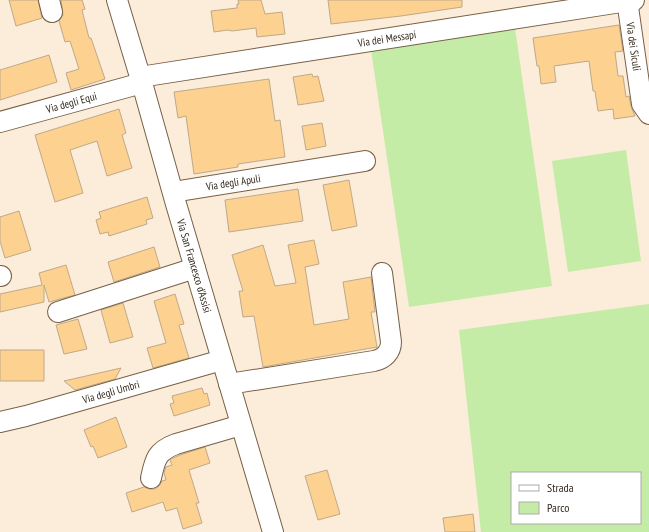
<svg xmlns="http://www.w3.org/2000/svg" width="649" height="532" font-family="'PT Sans Narrow',sans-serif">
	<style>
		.green { fill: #c5eca7; fill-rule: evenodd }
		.building { fill: #fdd190; stroke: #bfa98a }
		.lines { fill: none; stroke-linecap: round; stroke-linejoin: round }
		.minor-casing { stroke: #776045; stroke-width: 22 }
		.minor { stroke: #fff; stroke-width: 20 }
		.labels { text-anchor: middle; stroke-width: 4; stroke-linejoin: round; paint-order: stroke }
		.street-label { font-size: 11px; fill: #33291d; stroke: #fff }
	</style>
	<rect width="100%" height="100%" fill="#fcecda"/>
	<path class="green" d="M514,21L552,286L409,307L370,43Z
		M626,150L641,261L568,272L552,161Z
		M649,304V532H481L459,330ZM512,473H640V523H512Z"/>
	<path class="building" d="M9,0H38L42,18L16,26Z
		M61,0H82L85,9L82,10L89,38H91L105,79L71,90L66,73L79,69L70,41L65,42L59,21L63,15Z
		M238,0H261L265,14L282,12L285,34L257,37L256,28L232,31L228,30L214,32L211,11L237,8V4H239Z
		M328,0H462V7L401,16L331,24Z
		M619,25L623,51L615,52L618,76H623L626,97L629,96L631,106L635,116L614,119L613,109L598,111L595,91H593L589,61L554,66L556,82L541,84L539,66H537L533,38Z
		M49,55L57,82L0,100V70Z
		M312,74L313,77L318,76L324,101L298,105L293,77Z
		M269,79L275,121L280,120L285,157L238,164V167L194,174L186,116L178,118L174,92Z
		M119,109L126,133L122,135L132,168L107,176L97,141L70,150L83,193L55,202L35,135Z
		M322,123L326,146L306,150L302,126Z
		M349,180L357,226L332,231L323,185Z
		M298,189L303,221L229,232L225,200Z
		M147,197L153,218L146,220L147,224L109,236L108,232L100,234L96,220L101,218L99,212Z
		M19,211L31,250L5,258L0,241V217Z
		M314,240L319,264L305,267L314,325L349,319L343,282L371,277L375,312H371L377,347L263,367L254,316L243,317L239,291H243L232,255L263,245L275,286L296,283L288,245Z
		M154,247L160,267L114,282L108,262Z
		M66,265L75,295L49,302L44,285V302L0,312V294L42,285L39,273Z
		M175,294L184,324L179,325L189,358L153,368L147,348L166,343L154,301Z
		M123,303L133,337L110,343L101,310Z
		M78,319L87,349L64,354L56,325Z
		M0,350H44V381H0Z
		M121,368L115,379L75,390L64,381Z
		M202,388L204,394L207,393L210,405L174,416L170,404L174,403L172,396Z
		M116,417L127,447L98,458L93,446L91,447L84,430Z
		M205,447L210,463L189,470L199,503H196L202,523L183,529L177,508L166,511L163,502L132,512L126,493L144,487L149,489H155L159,486L162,481L166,480L164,473L166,467L172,465L170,460L171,459L180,455Z
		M327,470L340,514L318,520L305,476Z
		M473,514L475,532H445L443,518Z"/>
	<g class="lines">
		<g class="minor-casing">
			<g id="minor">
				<path d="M49,0L52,12"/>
				<path id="s1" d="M117,0L142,83L176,204L273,532"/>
				<path id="s2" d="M627,0L642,104L649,114"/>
				<path id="s3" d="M140,77L634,0"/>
				<path id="s4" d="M0,122L142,83"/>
				<path id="s5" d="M173,192L365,161"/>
				<path d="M0,276H1"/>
				<path d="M58,312L195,268"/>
				<path d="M229,384L374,361C384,359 391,352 391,342L382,273"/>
				<path id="s6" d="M0,422L26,416L222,360"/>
				<path d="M151,478C155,459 157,451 176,444L241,425"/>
			</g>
		</g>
		<use href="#minor" class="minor"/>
	</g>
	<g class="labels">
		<g class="street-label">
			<text dy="4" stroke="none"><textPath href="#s3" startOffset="250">Via dei Messapi</textPath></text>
			<text dy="4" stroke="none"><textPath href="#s2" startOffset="47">Via dei Siculi</textPath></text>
			<text dy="4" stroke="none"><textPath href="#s4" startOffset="74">Via degli Equi</textPath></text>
			<text dy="4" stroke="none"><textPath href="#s5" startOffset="61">Via degli Apuli</textPath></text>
			<text dy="4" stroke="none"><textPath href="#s1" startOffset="277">Via San Francesco d'Assisi</textPath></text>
			<text dy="4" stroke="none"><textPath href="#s6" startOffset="115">Via degli Umbri</textPath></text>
		</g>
	</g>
	<rect x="511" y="472" width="130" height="52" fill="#ffffff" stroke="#ada9a5"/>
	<rect x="519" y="485" width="20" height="6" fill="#ffffff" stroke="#ada9a5"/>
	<text x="547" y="492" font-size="12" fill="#33291d">Strada</text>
	<rect x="519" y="502" width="20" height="12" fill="#c5eca7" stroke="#ada9a5"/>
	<text x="547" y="512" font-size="12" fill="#33291d">Parco</text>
</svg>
